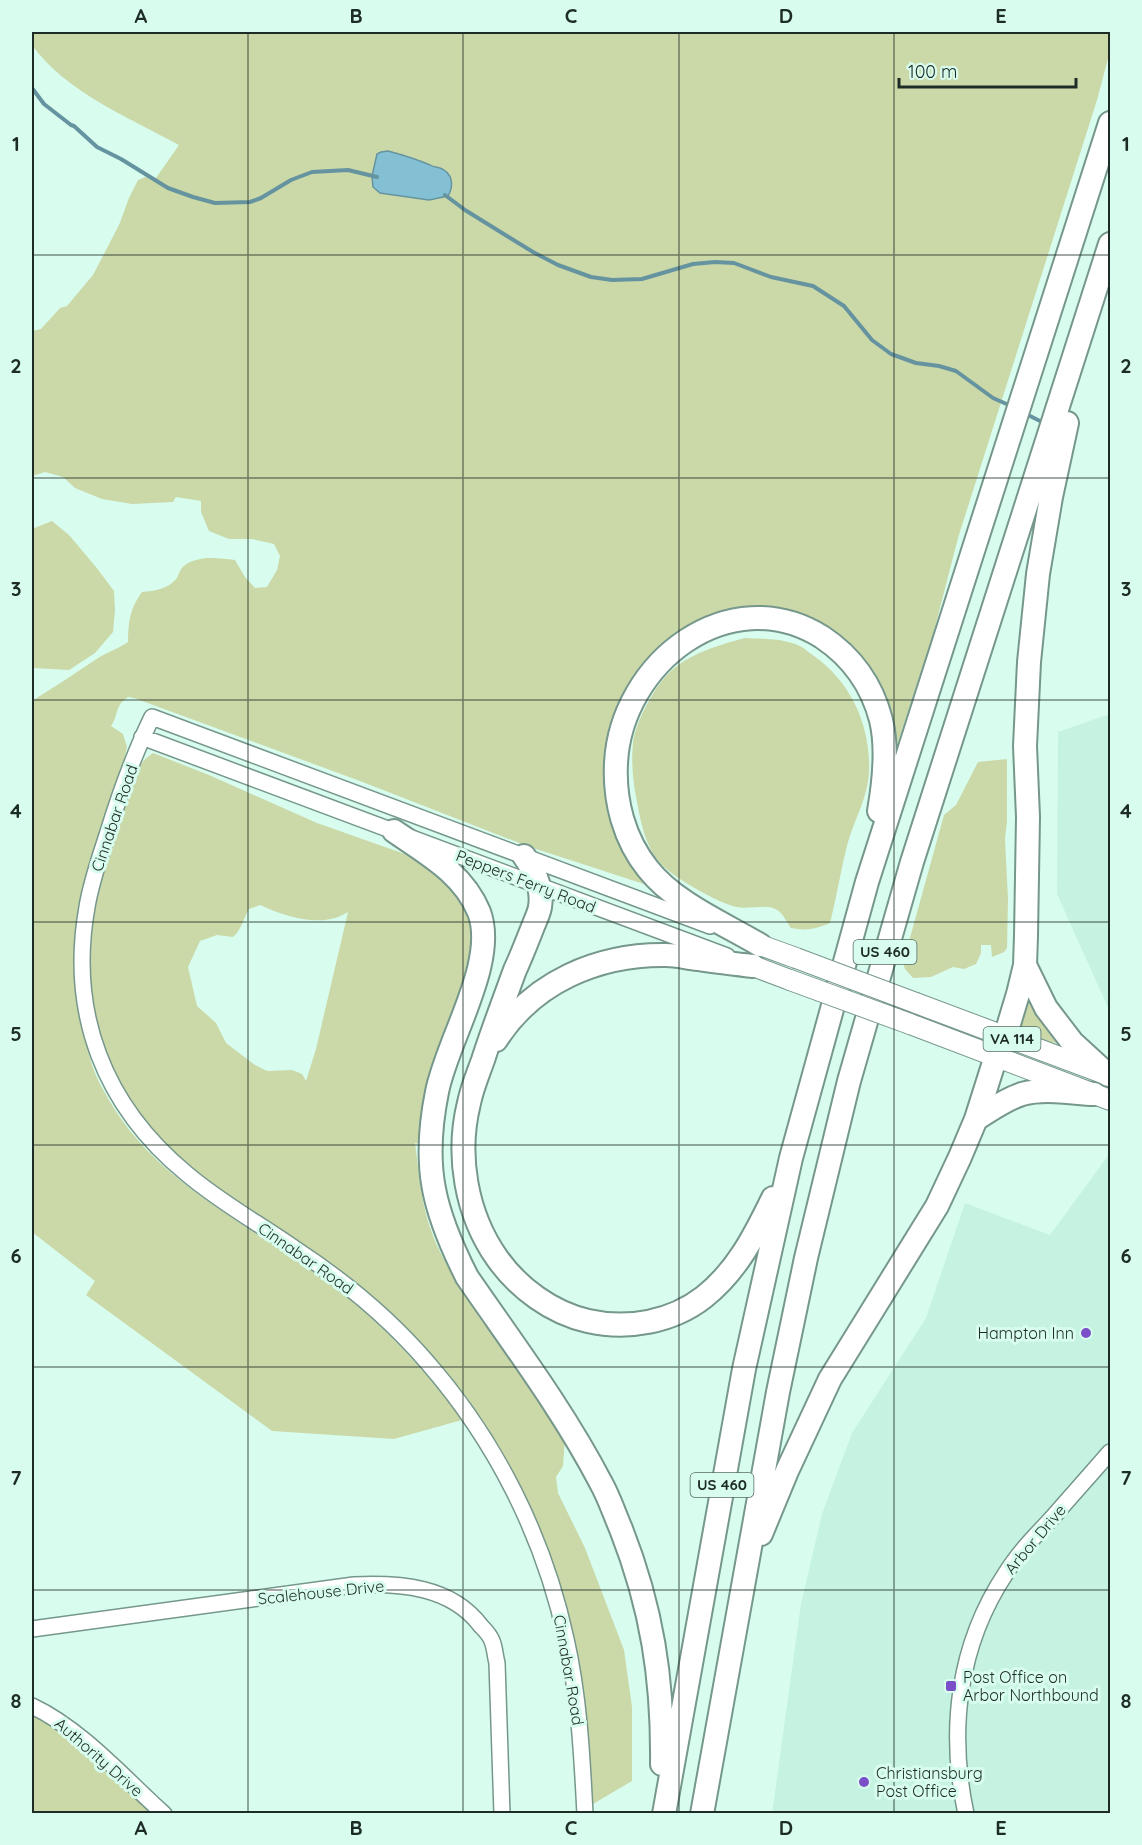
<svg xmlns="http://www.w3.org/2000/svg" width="1142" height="1845" font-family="Quicksand,sans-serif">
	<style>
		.built { fill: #c5f2e1 }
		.green { fill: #cbd8a8; fill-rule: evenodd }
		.water { fill: #83c0d4; stroke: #6594a0; stroke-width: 1.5 }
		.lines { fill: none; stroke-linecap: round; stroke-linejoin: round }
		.stream { stroke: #6594a0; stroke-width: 4 }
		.minor-casing { stroke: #76978b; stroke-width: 18 }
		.major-casing { stroke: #76978b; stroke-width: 22 }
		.highway-casing { stroke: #76978b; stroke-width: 26 }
		.minor { stroke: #fff; stroke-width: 15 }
		.major { stroke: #fff; stroke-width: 20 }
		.highway { stroke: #fff; stroke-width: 22 }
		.major-bridge-casing { stroke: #76978b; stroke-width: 22; stroke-linecap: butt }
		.major-bridge { stroke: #fff; stroke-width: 20 }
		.grid { fill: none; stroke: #1e2c27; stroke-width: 1.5; stroke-opacity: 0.55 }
		.poi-dot { fill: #7a4fc8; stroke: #d8fdef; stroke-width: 2 }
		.labels { text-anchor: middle; stroke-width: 6; stroke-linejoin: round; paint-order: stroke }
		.shield { fill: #d8fdef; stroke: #566b63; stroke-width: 1.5 }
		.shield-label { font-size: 15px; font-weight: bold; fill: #1e2c27 }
		.street-label { font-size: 16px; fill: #1e2c27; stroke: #d8fdef }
		.poi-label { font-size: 16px; fill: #1e2c27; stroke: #d8fdef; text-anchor: start }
		.neatline { fill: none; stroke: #1e2c27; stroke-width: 2 }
		.grid-label { font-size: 20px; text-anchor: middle; font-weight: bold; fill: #1e2c27 }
	</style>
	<rect width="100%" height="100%" fill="#d8fdef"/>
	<path class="built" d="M1110,714V1012L1057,894L1058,732Z
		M1110,1153V1813L772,1814L801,1604L822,1514L852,1433L926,1318L965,1203L1050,1235Z"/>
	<path class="green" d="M32,32H1110V51L1097,100L958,538L933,635L895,751L882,710L803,624L695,628L609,740L653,887L527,846L360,781L134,698L128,697C114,706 119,715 111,726L123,734L127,747C116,800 91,849 80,903C76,920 75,939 74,957C72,985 79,1014 86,1041C88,1050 90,1059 93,1068C97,1079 103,1090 109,1100C159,1187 254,1225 330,1284C381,1322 424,1368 462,1420L394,1439L272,1431L86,1295L95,1281L32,1232V701C53,688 74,674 95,660C105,653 118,649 128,642C128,622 130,608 142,592C155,591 168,589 177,578C179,574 180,569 184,566C198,555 218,558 235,560L245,577L255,588L267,587L277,570L280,556L274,544L252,539H229L209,531L201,512V501L176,497L173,502L132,504L102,499L75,488L63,477L45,472L32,476V331L41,329L60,308L67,306L93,275L119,225L129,198L138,180L145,177L156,178L179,145C128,117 67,93 32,45Z
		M52,521L69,535L96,567L114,591L115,610L113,632L95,653L69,670L32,668V529Z
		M745,638C762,639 779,638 795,644C802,646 808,652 814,656C851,682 871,726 869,772C868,797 855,818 848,842C841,868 837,896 830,923C816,929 806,931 791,928C787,923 783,913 777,910C768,903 749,910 737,907C719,904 675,878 662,865C646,849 641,823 637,802C633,782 631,763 633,743C635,723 655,685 671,671C691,653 719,645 745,638Z
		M153,753L209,775L317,823L402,853L429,865L467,905L476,942L421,1144L415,1143C419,1173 421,1205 432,1233C437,1248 445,1261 453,1275L565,1437L563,1466L556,1477L558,1493L585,1548L624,1650L632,1707V1781L593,1804C589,1756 586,1707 578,1660C563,1572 528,1490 479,1417C444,1364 400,1317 351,1278C303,1240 248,1213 200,1176C98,1098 68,988 105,867C112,843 120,819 128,795C132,785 134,775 140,766C143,760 148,757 153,753ZM260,905C282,915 311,925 335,918C339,917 344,914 348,912L316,1049L306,1081L302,1074L292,1070L267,1071L255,1065L226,1043L216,1023L197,1006L188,967L200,941L217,935L233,937C242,929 243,919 249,909Z
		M1007,759V821L1005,839L1008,899L1007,948L1004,952L992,957L991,945H981V953L976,964L964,969L953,967L931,977L913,978L905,969L903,963L944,815L956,805L978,762Z
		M1025,990L1058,1041L1057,1043L1026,1037L1018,1032Z
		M32,1712L38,1715L81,1746L154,1813H32Z"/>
	<path class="water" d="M388,151C403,155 416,159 430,165C433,167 436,167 440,168C453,173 454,186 448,196L429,200L380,193L373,187L372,176L377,154L381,152Z"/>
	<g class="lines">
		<path class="stream" d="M32,88L44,104L71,125L74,126L97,147L121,159L168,188L193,197L215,203L250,202L261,198L291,180L312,172L348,170L377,177
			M445,195L465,210L533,252L558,265L591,277L612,280L642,279L693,264L715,262L734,263L771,277L813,286L844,306L872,340L891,354L916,363L939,366L956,371L993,398L1011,406
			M1026,414L1046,424"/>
		<g class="minor-casing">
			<path id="minor" d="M142,737L727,956
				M32,1629L354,1585C400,1583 451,1586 481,1626C485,1630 490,1635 492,1641C495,1648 495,1656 497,1663L502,1814
				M32,1706C81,1729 123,1777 164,1814
				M585,1814C582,1755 579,1696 566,1639C544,1537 496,1441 427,1362C389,1318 343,1280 294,1248C258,1223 220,1202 187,1174C104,1106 68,1013 87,907C91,882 100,857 108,832C120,793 134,754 152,717L710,926
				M966,1814C948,1730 958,1645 1006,1573C1019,1552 1036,1535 1053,1517C1072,1495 1091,1474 1110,1452"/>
		</g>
		<g class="major-casing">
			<path id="major" d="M760,945L796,958
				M753,966L790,980
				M916,1003L1105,1074
				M910,1024L1110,1100"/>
		</g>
		<g class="highway-casing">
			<path id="highway" d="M394,831C427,854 463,873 479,912C498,962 447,1040 437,1092C422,1166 433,1210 467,1277C513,1344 563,1410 601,1483C609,1497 614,1513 621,1529C652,1608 663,1679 662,1764
				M524,856C534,870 543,889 540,907C539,913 536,919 534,924C528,939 522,955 515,970C504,1000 493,1029 483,1060C478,1074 472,1088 469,1103C456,1155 466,1214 497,1258C518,1288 552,1313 588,1321C628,1330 672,1322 704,1297C737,1271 755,1235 773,1198
				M760,945C723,923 675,903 648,869C624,839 614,801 616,763C621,663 729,579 822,637C852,657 872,685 881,720C888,749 884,782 879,811
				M1025,965L1046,1008L1072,1042L1108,1075
				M496,1040C533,982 598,954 666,955C677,955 687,958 698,959C716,962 735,964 753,966
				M976,1119C991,1110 1006,1099 1022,1094C1045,1088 1071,1093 1094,1094
				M761,1534L787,1471L830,1379L937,1206L960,1157L976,1119L996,1056L1005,1037L1018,994L1025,965L1026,936L1028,817L1025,746L1029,662L1038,574L1051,497L1067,423
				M664,1814L744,1369L791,1158L867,882L1110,123
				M702,1814L778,1392L806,1258L849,1081L912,862L1110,244"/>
		</g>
		<use href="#minor" class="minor"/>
		<use href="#major" class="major"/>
		<use href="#highway" class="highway"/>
		<g class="major-bridge-casing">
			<path id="major-bridge" d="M796,958L916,1003
				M790,980L910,1024"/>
		</g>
		<use href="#major-bridge" class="major-bridge"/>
	</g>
	<path class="grid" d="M248,32V1814M463,32V1814M679,32V1814M894,32V1814M32,255H1110M32,478H1110M32,700H1110M32,922H1110M32,1145H1110M32,1367H1110M32,1590H1110"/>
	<g class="poi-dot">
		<circle cx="1086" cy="1333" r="6"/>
		<rect x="945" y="1680" width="12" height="12" rx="3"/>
		<circle cx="864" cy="1782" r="6"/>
	</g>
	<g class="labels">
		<g class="shield">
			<rect x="853.5" y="940" width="63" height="24" rx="4.5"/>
			<rect x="983.5" y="1027" width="57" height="24" rx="4.5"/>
			<rect x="690.5" y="1473" width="63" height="24" rx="4.5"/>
		</g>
		<g class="shield-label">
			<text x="885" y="957">US 460</text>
			<text x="1012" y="1044">VA 114</text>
			<text x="722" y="1490">US 460</text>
		</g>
		<g class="street-label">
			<text transform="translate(114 818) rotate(-71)" y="6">Cinnabar Road</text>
			<text transform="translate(526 881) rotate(21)" y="6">Peppers Ferry Road</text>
			<text transform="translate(306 1258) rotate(35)" y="6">Cinnabar Road</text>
			<text transform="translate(1035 1539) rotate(-50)" y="6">Arbor Drive</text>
			<text transform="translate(321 1592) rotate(-6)" y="6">Scalehouse Drive</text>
			<text transform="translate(569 1670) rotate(80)" y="6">Cinnabar Road</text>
			<text transform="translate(99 1757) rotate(41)" y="6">Authority Drive</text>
		</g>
		<g class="poi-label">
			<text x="1074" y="1339" text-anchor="end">Hampton Inn</text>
			<text x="963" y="1683">Post Office on<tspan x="963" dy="18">Arbor Northbound</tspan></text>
			<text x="876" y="1779">Christiansburg<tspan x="876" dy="18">Post Office</tspan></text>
		</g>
	</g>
	<rect width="1142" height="1845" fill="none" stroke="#d8fdef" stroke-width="66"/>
	<path d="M899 78v9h177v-9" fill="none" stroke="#1e2c27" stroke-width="3"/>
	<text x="908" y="78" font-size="18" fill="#1e2c27" stroke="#d8fdef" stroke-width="4.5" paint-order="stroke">100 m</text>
	<rect x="33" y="33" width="1076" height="1779" class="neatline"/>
	<g class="grid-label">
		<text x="141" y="23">A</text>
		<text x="356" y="23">B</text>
		<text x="571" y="23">C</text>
		<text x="786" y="23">D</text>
		<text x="1001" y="23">E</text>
		<text x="16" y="151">1</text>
		<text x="1126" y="151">1</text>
		<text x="16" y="373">2</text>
		<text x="1126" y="373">2</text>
		<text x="16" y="596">3</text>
		<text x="1126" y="596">3</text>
		<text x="16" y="818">4</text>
		<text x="1126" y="818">4</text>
		<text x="16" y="1041">5</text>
		<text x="1126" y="1041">5</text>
		<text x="16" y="1263">6</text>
		<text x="1126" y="1263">6</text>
		<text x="16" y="1485">7</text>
		<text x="1126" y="1485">7</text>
		<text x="16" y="1708">8</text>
		<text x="1126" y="1708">8</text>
		<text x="141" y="1835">A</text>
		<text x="356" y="1835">B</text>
		<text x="571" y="1835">C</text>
		<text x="786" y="1835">D</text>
		<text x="1001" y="1835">E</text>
	</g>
</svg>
